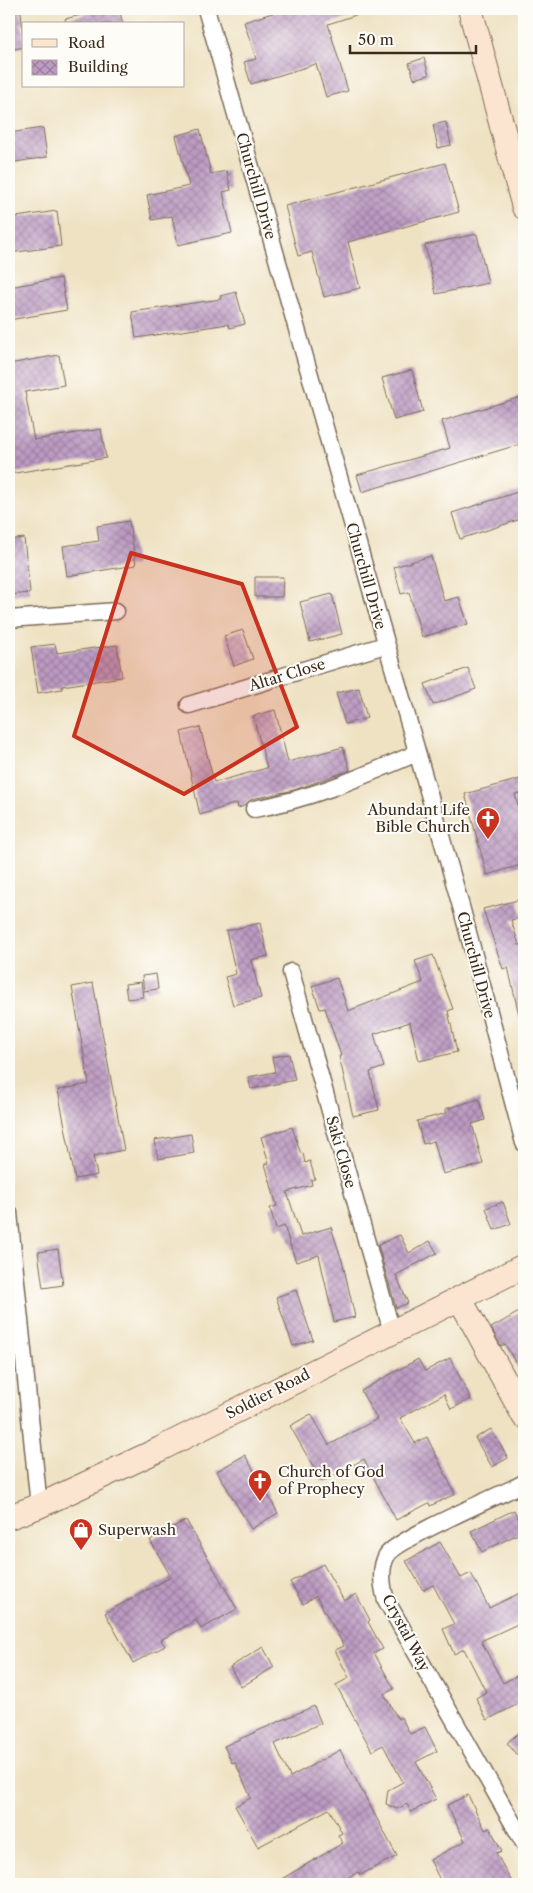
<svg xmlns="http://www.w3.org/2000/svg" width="533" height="1893" font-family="'Libre Caslon Text',serif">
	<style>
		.building { fill: url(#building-cross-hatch) }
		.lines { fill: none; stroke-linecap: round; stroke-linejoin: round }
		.street-casing { stroke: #7a6a58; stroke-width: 19 }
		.secondary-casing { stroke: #7a6a58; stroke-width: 26 }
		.street { stroke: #fff; stroke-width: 16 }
		.secondary { stroke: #fce5d0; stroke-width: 24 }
		.marked { fill: #c8321e; fill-opacity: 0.2; stroke: #c8321e; stroke-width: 4; stroke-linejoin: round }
		.labels { text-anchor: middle; stroke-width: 4; stroke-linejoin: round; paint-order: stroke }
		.street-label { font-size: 15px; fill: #3b2a1e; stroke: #fdfcf7 }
		.poi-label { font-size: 15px; fill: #3b2a1e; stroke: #fdfcf7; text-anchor: start }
	</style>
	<defs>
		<pattern id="building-cross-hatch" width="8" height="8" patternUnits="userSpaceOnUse" patternTransform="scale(1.25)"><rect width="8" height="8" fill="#bc9ac2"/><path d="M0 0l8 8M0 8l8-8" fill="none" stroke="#9a7e9d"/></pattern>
	</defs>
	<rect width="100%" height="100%" fill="#fdfcf7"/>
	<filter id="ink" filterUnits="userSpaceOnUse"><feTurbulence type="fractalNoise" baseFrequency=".02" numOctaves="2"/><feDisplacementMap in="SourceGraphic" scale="10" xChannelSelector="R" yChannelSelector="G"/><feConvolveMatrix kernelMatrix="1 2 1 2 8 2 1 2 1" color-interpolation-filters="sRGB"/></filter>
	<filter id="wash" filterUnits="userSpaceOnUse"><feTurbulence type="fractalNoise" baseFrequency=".0096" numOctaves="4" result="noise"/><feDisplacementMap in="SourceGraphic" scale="20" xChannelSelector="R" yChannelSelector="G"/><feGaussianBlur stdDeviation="1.12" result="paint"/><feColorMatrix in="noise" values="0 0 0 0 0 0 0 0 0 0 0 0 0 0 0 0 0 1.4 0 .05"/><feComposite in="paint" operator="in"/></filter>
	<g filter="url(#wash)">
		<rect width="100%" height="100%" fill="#efe2c3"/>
		<g id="blocks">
			<path class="building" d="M105,9H119L123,24H66L65,19Z
				M285,9H365V12L328,24L348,91L326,97L316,64L251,84L244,62L256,59L244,22Z
				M21,11L24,47L9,50V13Z
				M424,58L429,75L414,79L409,63Z
				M446,122L451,145L438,148L433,125Z
				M43,128L47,157L9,163V133Z
				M200,129L211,174L227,171L231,190L223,192L232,233L178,245L172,216L152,220L147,195L189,186L176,136Z
				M445,163L459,212L348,242L360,288L324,297L312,252L298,256L285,206Z
				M57,211L61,246L9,253V218Z
				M477,234L488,283L436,294L425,245Z
				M61,278L67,310L9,320V287Z
				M236,292L245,324L230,328L228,324L136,338L132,312L221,299L220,296Z
				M59,355L64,385L25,392L34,440L101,429L106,458L9,474V364Z
				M412,370L423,412L394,420L382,378Z
				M524,396V443L362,492L357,475L450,448L442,421Z
				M524,490V518L460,539L452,513Z
				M129,521L136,565L67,576L63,546L99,541L97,526Z
				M24,538L30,593L9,595V540Z
				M431,556L444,601L459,597L468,624L422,637L409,592L401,594L394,567Z
				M255,577H283L282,597H255Z
				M332,594L342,634L310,642L300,602Z
				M243,630L253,659L234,666L224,636Z
				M55,644L57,653L117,645L122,677L62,686V689L38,693L31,647Z
				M468,668L476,689L433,705L425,684Z
				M359,688L367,718L345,724L336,693Z
				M275,710L288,762L343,747L350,770L294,790L252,799L244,806L238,808L237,803L200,815L181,732L200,727L214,782L223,780L267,768L253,716Z
				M524,778V793L515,794L524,828V864L487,875L465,794Z
				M518,900L523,917L511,920L519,945L524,944V1014L519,1015L508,967L503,969L483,909Z
				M260,923L268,956L251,960L261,998L233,1005L225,977L236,974L226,931Z
				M433,955L453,1009L448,1011L457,1052L419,1061L410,1022L374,1034L384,1067L370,1072L379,1110L353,1116L339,1056H341L325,1008L320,1009L312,986L337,978L348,1011L423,982L415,961Z
				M156,974L158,989L144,991L142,976Z
				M141,982L143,997L127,999L125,984Z
				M93,983L124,1150L93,1156L97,1175L75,1179L58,1090L89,1084L72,987Z
				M289,1054L295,1080L251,1089L248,1077L275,1072L272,1057Z
				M479,1099L485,1120L472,1124L483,1164L443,1174L434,1141L423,1144L417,1121L447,1113L445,1109Z
				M292,1127L301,1154L303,1153L305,1163L310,1161L315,1179L311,1180L312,1185L287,1192L301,1236L331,1227L343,1264L355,1317L334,1322L319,1255L296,1262L284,1226L276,1229L270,1208L277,1206L265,1164L269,1163L261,1137Z
				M191,1134L194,1153L158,1159L155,1140Z
				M503,1202L511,1224L494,1230L486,1208Z
				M400,1235L409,1253L430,1241L437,1253L396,1275L408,1303L396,1308L378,1245Z
				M58,1249L63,1285L43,1288L38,1252Z
				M296,1290L313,1340L293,1346L276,1297Z
				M519,1312L524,1322V1378L505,1344L501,1346L491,1328Z
				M450,1358L471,1399L451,1409L444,1394L400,1418L415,1443L427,1437L455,1494L430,1506L429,1503L396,1520L364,1459L322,1482L290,1426L311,1414L329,1445L377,1419L361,1391L418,1359L425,1371Z
				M491,1429L508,1458L492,1467L475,1438Z
				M245,1455L278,1513L251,1529L217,1471Z
				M514,1510L524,1531L482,1552L471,1531Z
				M186,1520L237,1609L201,1629L196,1620L161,1640L165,1646L133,1663L105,1613L171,1577L150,1540Z
				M440,1542L461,1578L471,1573L489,1608L524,1591V1621L481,1641L503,1683L524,1672V1701L487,1720L476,1698L486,1692L464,1649L454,1654L443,1629L454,1624L433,1585L423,1590L406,1561Z
				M323,1564L344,1601L356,1594L370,1620L368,1622L383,1649L374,1653L394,1689L384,1694L398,1719L401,1717L410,1734L425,1727L437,1751L416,1762L436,1799L411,1812L407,1804L397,1809L386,1804L388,1790L403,1782L383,1745L372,1751L336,1685L349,1678L335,1650L344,1646L316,1596L303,1604L290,1582Z
				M263,1647L274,1667L241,1687L230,1667Z
				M314,1706L321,1723L275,1744L290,1777L340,1750L397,1856L360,1875L358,1872L336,1884H273L343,1843L338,1835L342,1833L329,1809L258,1847L235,1806L251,1798L235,1762L232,1763L224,1746Z
				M524,1728V1763L507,1743Z
				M468,1795L485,1830L490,1828L502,1851L496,1853L513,1884H442L430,1860L465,1841L447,1805Z"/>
		</g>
	</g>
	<g filter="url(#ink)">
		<use href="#blocks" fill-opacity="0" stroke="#7a6a58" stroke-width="1"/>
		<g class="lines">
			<g class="street-casing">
				<path id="street" d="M206,9L462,910L524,1143
					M9,619L116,611
					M189,705L385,645
					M254,809C312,799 363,776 417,753
					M291,972L392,1332
					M9,1213L39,1506
					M524,1483C501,1495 398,1538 387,1555C379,1569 382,1586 386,1600L524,1843"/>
			</g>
			<g class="secondary-casing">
				<path id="secondary" d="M470,9L524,207
					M460,1299L524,1416
					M9,1517L39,1506L160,1449L524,1266"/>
			</g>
			<use href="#street" class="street"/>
			<use href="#secondary" class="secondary"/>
		</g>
	</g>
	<path class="marked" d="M131,553L242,584L297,727L184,794L74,736Z"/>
	<defs>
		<g id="church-pin" transform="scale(1.25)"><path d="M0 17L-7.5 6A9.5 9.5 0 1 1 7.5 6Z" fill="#c8321e" stroke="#fdfcf7"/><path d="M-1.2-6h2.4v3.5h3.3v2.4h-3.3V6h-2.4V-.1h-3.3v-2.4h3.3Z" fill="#fff"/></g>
		<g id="shop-pin" transform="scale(1.25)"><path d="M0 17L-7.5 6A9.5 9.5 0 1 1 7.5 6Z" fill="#c8321e" stroke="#fdfcf7"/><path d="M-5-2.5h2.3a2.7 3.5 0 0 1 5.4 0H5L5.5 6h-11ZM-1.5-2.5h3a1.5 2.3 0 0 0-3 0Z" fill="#fff"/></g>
	</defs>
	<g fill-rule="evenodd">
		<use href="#church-pin" x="488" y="819"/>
		<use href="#church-pin" x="260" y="1481"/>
		<use href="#shop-pin" x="81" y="1530"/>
	</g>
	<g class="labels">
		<g class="street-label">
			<text transform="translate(256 186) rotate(74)" y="5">Churchill Drive</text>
			<text transform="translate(366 576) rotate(74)" y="5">Churchill Drive</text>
			<text transform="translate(287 675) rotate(-17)" y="5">Altar Close</text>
			<text transform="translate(476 965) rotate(75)" y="5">Churchill Drive</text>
			<text transform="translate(341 1152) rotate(74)" y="5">Saki Close</text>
			<text transform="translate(268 1394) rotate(-27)" y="5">Soldier Road</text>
			<text transform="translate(406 1633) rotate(62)" y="5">Crystal Way</text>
		</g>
		<g class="poi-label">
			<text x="470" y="815" text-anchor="end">Abundant Life<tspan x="470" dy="17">Bible Church</tspan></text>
			<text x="278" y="1477">Church of God<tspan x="278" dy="17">of Prophecy</tspan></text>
			<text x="98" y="1535">Superwash</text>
		</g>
	</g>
	<rect width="533" height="1893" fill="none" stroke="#fdfcf7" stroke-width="30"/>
	<rect x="22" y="22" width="162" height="65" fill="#fdfcf7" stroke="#afa8a0"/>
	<rect x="32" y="39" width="25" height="8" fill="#fce5d0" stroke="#afa8a0"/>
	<text x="68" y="48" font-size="15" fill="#3b2a1e">Road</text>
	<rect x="32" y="60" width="25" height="15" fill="url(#building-cross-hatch)" stroke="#afa8a0"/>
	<text x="68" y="72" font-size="15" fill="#3b2a1e">Building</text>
	<path d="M350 45v8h126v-8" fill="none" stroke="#3b2a1e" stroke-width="2.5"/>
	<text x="358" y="45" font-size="15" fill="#3b2a1e" stroke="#fdfcf7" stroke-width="4" paint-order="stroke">50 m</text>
</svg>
